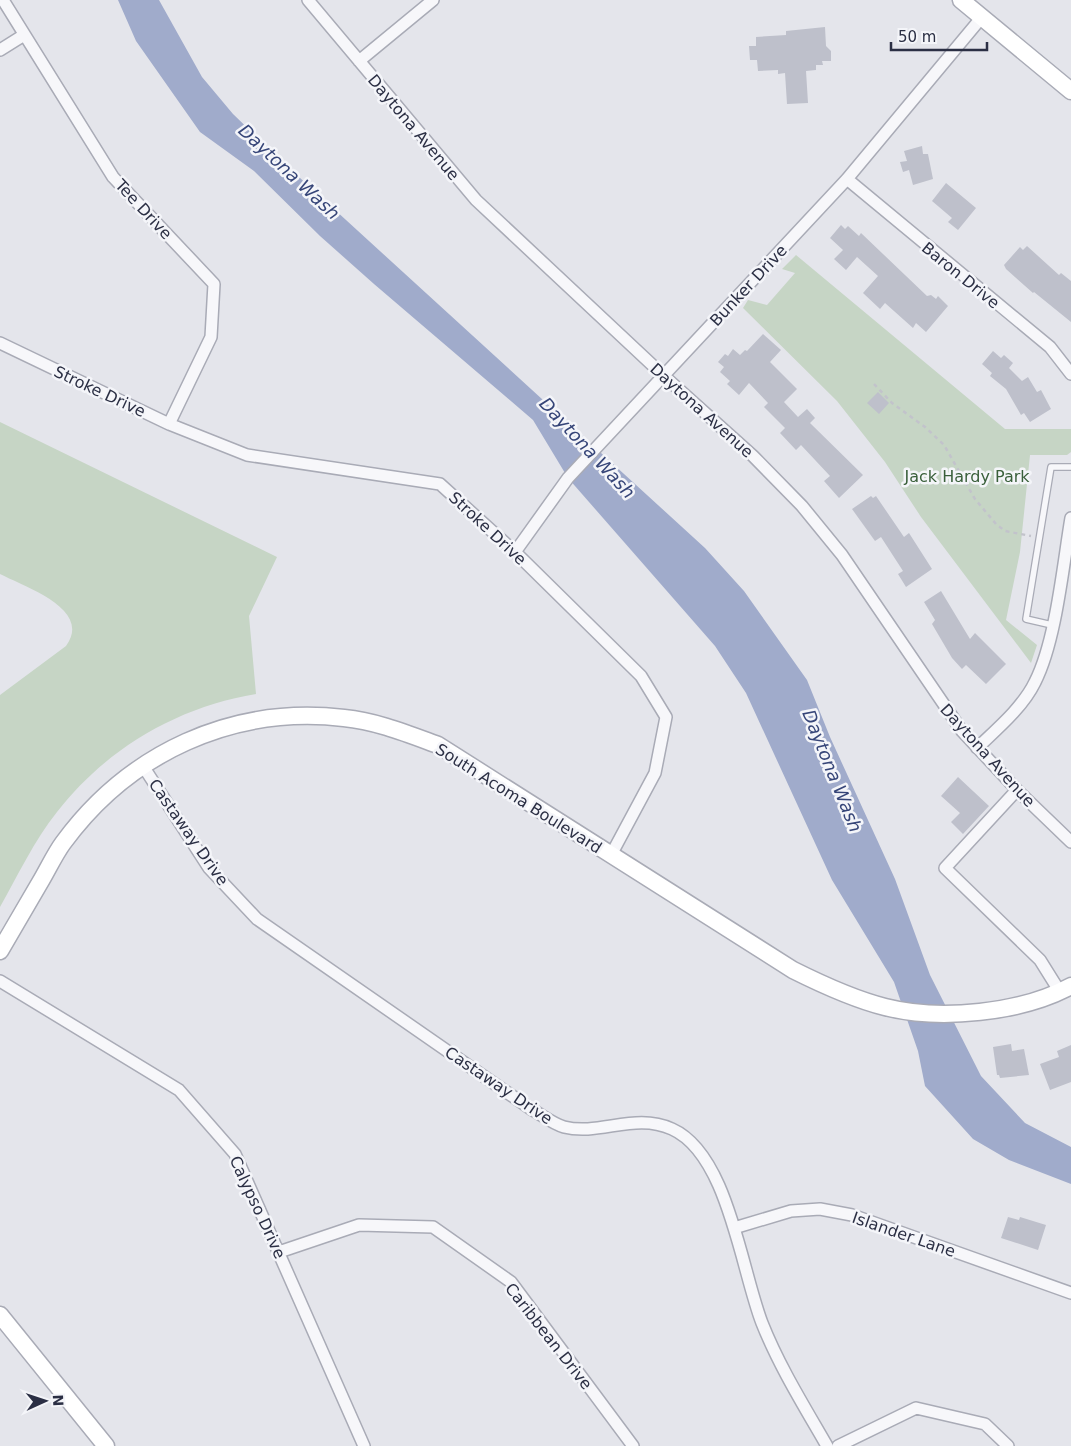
<svg xmlns="http://www.w3.org/2000/svg" width="1071" height="1446" font-family="'DejaVu Sans',sans-serif">
	<style>
		.green { fill: #c6d5c5 }
		.water { fill: #a0abcb }
		.building { fill: #bec0cb }
		.lines { fill: none; stroke-linecap: round; stroke-linejoin: round }
		.lane-casing { stroke: #a9abb6; stroke-width: 8 }
		.street-casing { stroke: #a9abb6; stroke-width: 14 }
		.secondary-casing { stroke: #a9abb6; stroke-width: 19 }
		.path { stroke: #c2c3cb; stroke-width: 2.5; stroke-dasharray: 4 4; stroke-linecap: butt }
		.lane { stroke: #f7f7fa; stroke-width: 5.5 }
		.street { stroke: #f7f7fa; stroke-width: 11 }
		.secondary { stroke: #fff; stroke-width: 16 }
		.labels { text-anchor: middle; stroke-width: 5; stroke-linejoin: round; paint-order: stroke }
		.street-label { font-size: 16px; fill: #2b2f44; stroke: #f4f5f9 }
		.park-label { font-size: 16px; fill: #395f3a; stroke: #f4f5f9 }
		.water-label { font-size: 18px; font-style: italic; fill: #364578; stroke: #f4f5f9 }
	</style>
	<rect width="100%" height="100%" fill="#e4e5eb"/>
	<path class="green" d="M796,255L1005,429H1071V452L1067,455H1030L1020,552L1006,620L1037,645L1031,663L921,517L885,462L837,401L743,308L748,300L767,305L795,273L782,269Z
		M0,422L277,557L249,616L256,694C177,707 106,749 57,812C34,841 18,875 0,907V695L66,646C93,609 25,587 0,574Z"/>
	<path class="water" d="M118,0H159L202,77L233,114L288,167L705,548L744,591L807,680L830,737L895,879L930,975L981,1076L1025,1123L1071,1147V1184L1009,1160L973,1139L925,1086L918,1051L894,982L832,880L746,693L715,646L568,478L533,420L374,284L320,236L254,171L200,132L136,41Z"/>
	<path class="building" d="M825,27L826,46L831,51V61H822L823,65H816V70L806,71L808,103L787,104L785,73L778,74V70L758,71L757,60H750L749,46H756V37L786,35V31Z
		M922,146L923,154H928L933,179L913,185L909,170L903,172L900,162L907,161L904,151Z
		M946,183L976,208L958,230L948,222L952,218L932,201Z
		M841,225L845,229L848,226L859,236L861,233L927,296L931,295L936,299L938,296L948,306L926,332L916,323L913,328L885,303L880,309L863,293L878,276L857,257L846,270L834,259L843,250L830,238Z
		M1027,246L1059,275L1061,273L1071,281V322L1034,292L1033,293L1006,269L1004,265L1020,247L1023,250Z
		M763,334L781,350L770,362L797,389L784,402L798,417L807,409L815,418L810,423L863,475L839,498L824,481L830,476L801,445L796,450L780,433L785,428L764,407L768,403L749,383L739,395L727,384L730,381L720,372L724,367L718,362L725,354L728,356L733,349L740,355L745,350L747,351Z
		M993,351L1001,358L1004,355L1013,363L1009,368L1022,381L1028,377L1037,392L1041,390L1051,409L1030,422L1024,413L1021,415L1006,389L990,376L992,373L982,364Z
		M878,392L889,403L879,414L867,403Z
		M871,496L873,498L876,496L904,537L909,533L932,569L906,587L898,574L903,571L881,537L875,541L852,509Z
		M941,591L970,639L975,633L1006,664L986,684L966,665L962,669L952,658L932,624L935,620L924,602Z
		M958,777L989,806L963,834L951,822L960,813L941,796Z
		M1011,1044L1012,1051L1024,1049L1029,1075L1000,1078L999,1075H997L993,1047Z
		M1071,1045V1082L1050,1090L1040,1064L1059,1057L1057,1051Z
		M1008,1217L1019,1220L1020,1217L1046,1225L1038,1250L1001,1238Z"/>
	<g class="lines">
		<g class="lane-casing">
			<path id="lane" d="M1052,625L1026,619L1051,467H1071"/>
		</g>
		<g class="street-casing">
			<path id="street" d="M3,0L113,177L214,284L211,337L169,424
				M308,0L476,200L664,376L753,456L802,506L842,555L962,731L1017,790L1071,842
				M0,50L24,35
				M359,61L433,0
				M847,179L1050,347L1071,374
				M0,343L169,424L247,455L440,484L515,552L641,676L666,717L655,773L611,855
				M515,552L568,478L847,179L982,17
				M977,748C997,729 1023,707 1035,682C1056,641 1063,565 1071,518
				M143,766L209,868L257,919L531,1109C542,1115 553,1124 564,1127C600,1136 635,1112 672,1129C728,1154 741,1269 762,1323C779,1366 804,1406 827,1446
				M1017,790L945,868L1040,960L1060,992
				M0,981L179,1090L235,1154L364,1446
				M734,1228L791,1211L820,1209L852,1215L1071,1293
				M279,1252L359,1225L433,1227L511,1282L633,1446
				M838,1446L916,1408L985,1424L1008,1446"/>
		</g>
		<g class="secondary-casing">
			<path id="secondary" d="M961,0L1071,91
				M0,951C14,927 28,903 42,879C49,867 55,854 63,843C129,753 232,705 344,718C376,721 408,734 438,745L793,970C823,985 853,999 885,1007C940,1021 1021,1013 1071,986
				M0,1315L106,1446"/>
		</g>
		<path class="path" d="M874,384L892,403L925,427L944,445L975,499L996,524L1005,531L1031,536"/>
		<use href="#lane" class="lane"/>
		<use href="#street" class="street"/>
		<use href="#secondary" class="secondary"/>
	</g>
	<g class="labels">
		<g class="street-label">
			<text transform="translate(414 127) rotate(50)" y="6">Daytona Avenue</text>
			<text transform="translate(144 209) rotate(47)" y="6">Tee Drive</text>
			<text transform="translate(961 275) rotate(39)" y="6">Baron Drive</text>
			<text transform="translate(748 285) rotate(-47)" y="6">Bunker Drive</text>
			<text transform="translate(100 391) rotate(25)" y="6">Stroke Drive</text>
			<text transform="translate(702 410) rotate(42)" y="6">Daytona Avenue</text>
			<text transform="translate(488 528) rotate(43)" y="6">Stroke Drive</text>
			<text transform="translate(988 755) rotate(48)" y="6">Daytona Avenue</text>
			<text transform="translate(519 798) rotate(32)" y="6">South Acoma Boulevard</text>
			<text transform="translate(189 832) rotate(55)" y="6">Castaway Drive</text>
			<text transform="translate(499 1085) rotate(34)" y="6">Castaway Drive</text>
			<text transform="translate(258 1207) rotate(65)" y="6">Calypso Drive</text>
			<text transform="translate(904 1234) rotate(19)" y="6">Islander Lane</text>
			<text transform="translate(549 1336) rotate(52)" y="6">Caribbean Drive</text>
		</g>
		<g class="park-label">
			<text x="967" y="482">Jack Hardy Park</text>
		</g>
		<g class="water-label">
			<text transform="translate(289 172) rotate(43)" y="6">Daytona Wash</text>
			<text transform="translate(587 448) rotate(47)" y="6">Daytona Wash</text>
			<text transform="translate(832 771) rotate(68)" y="6">Daytona Wash</text>
		</g>
	</g>
	<g transform="translate(45 1401) rotate(87)" stroke="#f4f5f9" stroke-width="4" paint-order="stroke">
	<path d="M0-4L9 19L0 12L-9 19Z" fill="#2b2f44"/>
	<text y="-8" font-size="14" font-weight="bold" text-anchor="middle" fill="#2b2f44">N</text>
	</g>
	<path d="M891 42v8h96v-8" fill="none" stroke="#2b2f44" stroke-width="2.5"/>
	<text x="898" y="42" font-size="15" fill="#2b2f44" stroke="#f4f5f9" stroke-width="4" paint-order="stroke">50 m</text>
</svg>
